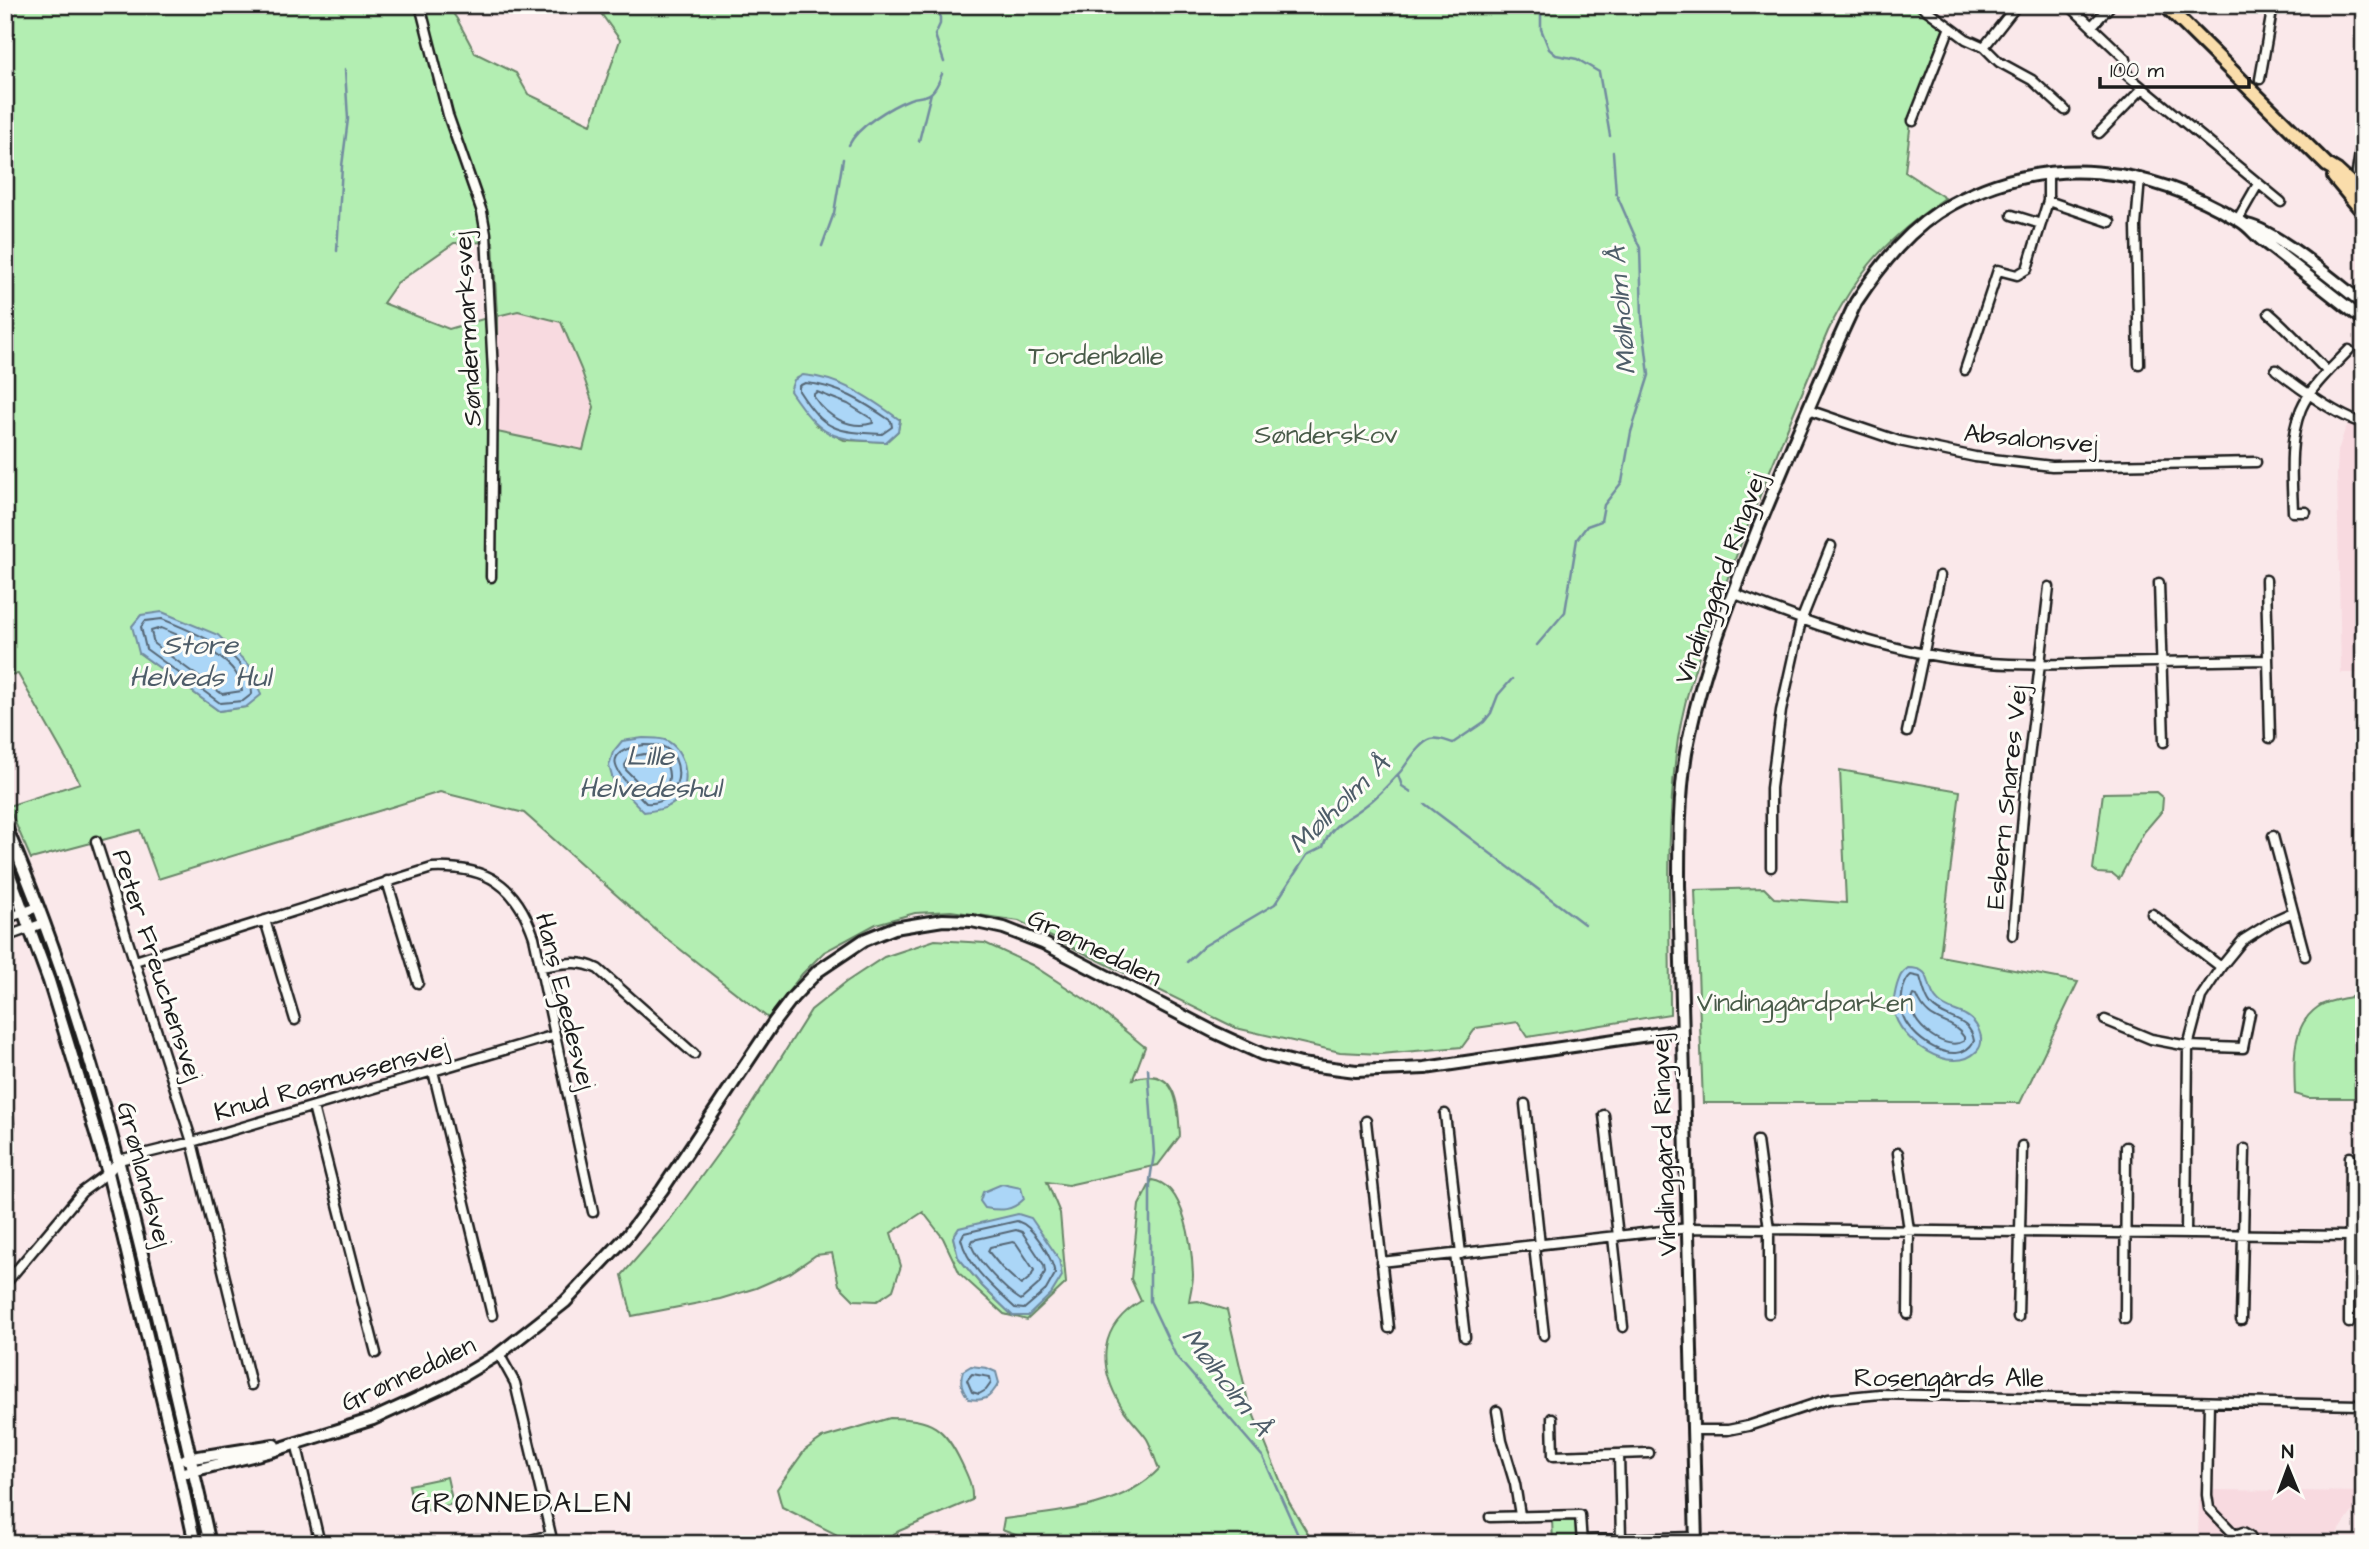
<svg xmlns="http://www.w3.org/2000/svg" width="2369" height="1549" font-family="'Architects Daughter',sans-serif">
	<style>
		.built { fill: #f8dae0 }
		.green { fill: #b3eeb2; stroke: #688567; stroke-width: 2; fill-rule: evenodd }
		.water { fill: #abd6f7; stroke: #728c9f; stroke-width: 2 }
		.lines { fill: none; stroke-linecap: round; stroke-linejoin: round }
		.shore { stroke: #556674; stroke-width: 2 }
		.stream { stroke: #728c9f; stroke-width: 2.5 }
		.minor-casing { stroke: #1c1c1c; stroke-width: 13 }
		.tertiary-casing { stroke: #1c1c1c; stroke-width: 16 }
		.primary-casing { stroke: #1c1c1c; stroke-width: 18 }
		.minor { stroke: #fdfcf7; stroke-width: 8 }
		.tertiary { stroke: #fdfcf7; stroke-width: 10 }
		.primary { stroke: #faddab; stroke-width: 12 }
		.labels { text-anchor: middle; stroke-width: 6; stroke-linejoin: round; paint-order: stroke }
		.street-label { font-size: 26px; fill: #1c1c1c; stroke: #fdfcf7 }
		.park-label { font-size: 26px; fill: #495b49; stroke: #fdfcf7 }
		.water-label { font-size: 28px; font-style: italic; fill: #4e5d69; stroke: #fdfcf7 }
		.neighbourhood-label { font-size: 28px; letter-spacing: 2px; fill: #1c1c1c; stroke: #fdfcf7 }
	</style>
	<rect width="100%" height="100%" fill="#fae8ea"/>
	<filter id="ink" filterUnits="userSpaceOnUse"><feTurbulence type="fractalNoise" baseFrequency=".0143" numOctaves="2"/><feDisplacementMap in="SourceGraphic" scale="14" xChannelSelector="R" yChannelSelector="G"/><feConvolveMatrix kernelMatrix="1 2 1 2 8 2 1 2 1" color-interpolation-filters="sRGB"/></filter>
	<g filter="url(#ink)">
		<path class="built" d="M518,311L561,322L581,369L594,407L583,450L497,432V315Z
			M2364,407V673H2341L2337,473L2338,451L2345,429Z
			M2215,1490L2364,1492V1495L2330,1544H2198L2199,1500Z"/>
		<path class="green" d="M5,5H447L457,19L475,53L516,73L528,94L591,124L620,40L595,5H1915L1944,27L1912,112L1905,172L1945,198C1888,238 1859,268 1828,331C1795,409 1762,488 1732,567C1711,622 1687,680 1678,739C1665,830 1670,922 1670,1014L1528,1037L1518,1022L1476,1028L1462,1047L1380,1054L1340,1052L1236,1028L1019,921L951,911L915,913L876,924L824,952L802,974L768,1018L657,931L524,813L440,792L158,879L140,830L31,859L8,806L80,783L18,674L5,675ZM493,242L497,315L449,329L383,303L397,283L454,243ZM518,311L561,322L581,369L594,407L583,450L497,432V316ZM900,419L898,431L886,442L844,440L817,426ZM139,653L246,707L219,711Z
			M1840,770L1960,791L1940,956L2078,982L2020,1103H1703L1695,890L1764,888L1774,898L1846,903Z
			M2156,792L2163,798L2162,811L2144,832L2119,879L2113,874L2098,873L2093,869L2103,793Z
			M935,940L985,943L1032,965L1092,1004L1145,1047L1133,1079C1177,1065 1178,1104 1180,1136L1158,1165L1068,1185L1047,1182L1060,1213L1066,1283L1027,1320L1004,1314L960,1274L943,1238L923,1212L891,1233L901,1266L893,1290L877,1301L854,1300L839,1285L832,1253L816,1255L790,1273L756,1288L720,1299L632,1316L622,1275L669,1221L738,1126L811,1010L846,982L884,957ZM953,1237L1013,1316L982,1286L958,1257Z
			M2355,996L2364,1009V1098H2308L2295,1094C2294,1065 2290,1026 2318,1007C2327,1000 2344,999 2355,996Z
			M1152,1180C1185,1184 1192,1247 1193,1275C1193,1284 1190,1293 1189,1302L1198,1301L1227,1310L1248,1401L1289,1502L1314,1544H1040L1002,1530L1004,1519C1056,1512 1121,1509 1159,1469C1155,1460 1152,1448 1147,1439C1139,1427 1127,1417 1120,1404C1097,1364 1099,1326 1141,1301L1131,1279L1139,1205Z
			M890,1418C932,1419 944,1426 962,1464C968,1477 973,1486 972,1500L899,1531L876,1544H855L782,1507L777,1489L805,1450L822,1438Z
			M447,1477L453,1504L415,1513L409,1485Z
			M1552,1519L1575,1521L1578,1526V1544H1553Z"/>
		<path class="water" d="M803,375C841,378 870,398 900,420L898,431L886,442C830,439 822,438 790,391L794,380Z
			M162,612L218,635L252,668L261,695L246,707L219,711L139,653L132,626L141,615Z
			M643,738C650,738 659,738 665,740C685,748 692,782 679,798C670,809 657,810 644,812L613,780L609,766L613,752L622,741Z
			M1908,968C1935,968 1924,986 1937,1000C1944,1009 1956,1010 1965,1015C1977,1021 1987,1040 1977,1051C1951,1078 1898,1039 1894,1011C1893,1003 1895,992 1897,985C1900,976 1901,973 1908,968Z
			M1002,1184L1021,1188L1024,1199C1012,1211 1001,1211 985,1208L980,1201L983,1192Z
			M1018,1214L1031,1218L1059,1259L1062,1276L1051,1294L1028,1316H1013L982,1286L958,1257L953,1237L959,1228Z
			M971,1366L987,1368L996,1372L999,1383C990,1397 987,1402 969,1399C962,1390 959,1383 963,1371Z"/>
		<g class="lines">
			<path class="shore" d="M805,383C837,385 865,403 891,421L892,427L882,434C836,432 825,431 799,391V386Z
				M817,392L848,404L872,419L873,423C850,430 827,417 814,397V394Z
				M162,619C194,632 251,653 252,694L243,701L220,703L146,649L141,627L145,621Z
				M161,628C187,639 241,658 242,691L222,694L154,644L151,631Z
				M644,745C649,745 656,745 661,746C687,754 685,806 646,803C627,782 589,753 644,745Z
				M644,754L659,755C674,767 673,795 650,794L626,770L625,765L630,757Z
				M1911,975L1920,977C1923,986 1925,998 1931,1005C1944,1021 1970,1016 1974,1041C1957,1072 1906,1036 1902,1012C1900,1005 1902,996 1903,989C1905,983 1906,979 1911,975Z
				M1913,995L1917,996C1929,1026 1951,1017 1964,1037V1041C1943,1054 1901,1017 1913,995Z
				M1017,1221C1034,1226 1052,1257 1055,1274L1046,1290L1024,1309L1015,1308C994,1288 968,1267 961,1239L964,1233Z
				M1016,1230L1022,1232L1044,1265L1045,1272L1039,1284L1021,1300C1006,1291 976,1260 971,1244L973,1240Z
				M1013,1242L1016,1243L1034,1270L1031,1277L1021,1285L1002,1268L988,1251L990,1247Z
				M972,1374L990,1377L991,1383L986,1390L979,1394L972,1392L967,1380Z"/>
			<path class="stream" d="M940,5V24L935,35L944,62
				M1541,5V29L1549,49L1556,55L1577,59L1599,72L1610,136
				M919,141L931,93
				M849,145C858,126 890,107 910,99C917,96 925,98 931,93C937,88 939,81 942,74
				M822,246L834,213L843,159
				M337,251L342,166L348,119L345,69
				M1537,645L1565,612L1577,539L1587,526L1601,521L1604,505L1622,482L1631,432L1649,375L1642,317L1640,248L1616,193L1613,152
				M1398,775L1402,786L1411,792
				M1425,804L1584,924
				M1187,962L1204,946L1275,904L1307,855L1323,847C1331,823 1346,821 1365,806C1378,797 1390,783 1401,771C1409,761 1419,743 1431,739C1438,737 1446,741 1453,743L1484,722L1491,713L1498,695L1512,679
				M1148,1069L1154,1154L1150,1180V1301L1176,1356L1263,1457L1302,1544"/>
			<g class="minor-casing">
				<path id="minor" d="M420,5L448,115L482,212L486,234L493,372L491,577
					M1920,5L1966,39L1984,47
					M2017,5L1984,47L1999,62L2032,80L2065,110
					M2069,5L2126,59L2127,75L2281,202
					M2092,26L2111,5
					M2260,79L2273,5
					M1913,121L1950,27
					M2099,133L2143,88
					M2357,172L2364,128
					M2048,201L2110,222
					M2012,215L2041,224
					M2238,219L2258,184
					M2269,313C2291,332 2308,352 2328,372
					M2139,364L2136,226L2140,178
					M1965,370L1998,270L2017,275L2027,269L2048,201V173
					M2276,370C2295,385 2341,419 2364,423
					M1808,410L1899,441L1975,457L2052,466L2256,462
					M2306,512H2293C2292,479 2288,441 2301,409C2311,386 2332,368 2349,350
					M2266,580L2270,738
					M2159,583L2164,742
					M1733,593C1815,626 1900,656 1990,663C2027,666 2065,664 2102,663C2157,662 2212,661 2268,660
					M1907,732L1940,576
					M2273,836L2305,956
					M96,841L192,1142L251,1385
					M1771,867V788L1781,711L1801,621L1831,546
					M387,881L418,983
					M2152,914L2221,967
					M5,919L38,907
					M265,920L295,1020
					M2013,935L2025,792L2049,587
					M5,937L44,923
					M135,961L432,868C487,866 516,884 534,937L593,1212
					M541,967C562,964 578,959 598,969L694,1054
					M2105,1020L2151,1039L2188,1046L2243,1048L2250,1013
					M433,1071L492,1315
					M5,1101L9,1127L5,1156
					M1525,1104L1540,1245
					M313,1107L376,1353
					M1445,1114L1461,1254
					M1604,1115L1618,1236
					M1366,1121L1389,1328
					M1757,1141L1769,1229V1313
					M1898,1153L1909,1230L1908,1314
					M2186,1234L2188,1046L2201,997L2221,967L2243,940L2273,921L2293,912
					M1613,1237L1623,1327
					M1534,1246L1544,1335
					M1455,1254L1465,1337
					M1381,1262L1689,1228L2349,1236
					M5,1284L82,1192L108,1173L119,1160L192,1142L555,1035
					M2018,1317L2022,1146
					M2125,1319L2126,1147
					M2241,1320L2245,1149
					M2349,1323L2350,1157
					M499,1354L515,1383L551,1535L513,1544
					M2209,1402L2207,1495L2209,1508L2235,1535
					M1497,1411L1502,1441L1515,1484L1520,1515
					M1552,1418L1553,1456L1649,1453
					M1694,1430H1728L1748,1426L1829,1399L1880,1394L2358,1405
					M296,1442L320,1544
					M1619,1454L1621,1539
					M1490,1517L1580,1515L1582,1544
					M1582,1540L1696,1537
					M2231,1544L2235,1535L2243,1532L2250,1536L2253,1544"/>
			</g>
			<g class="tertiary-casing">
				<path id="tertiary" d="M2247,225C2278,232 2336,283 2364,304
					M5,825C77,991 122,1166 163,1342C179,1409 195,1476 210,1544
					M5,862L49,981L108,1173L177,1461L195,1544
					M186,1459L274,1445
					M180,1474L272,1451L373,1419L447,1385L499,1354L565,1302L627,1236L662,1190L774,1022L793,997L818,971L864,940L894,928L943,920L972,921L1004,928L1043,943L1214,1032L1262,1054L1301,1064L1356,1071L1425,1068L1682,1030
					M1696,1544L1679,885C1679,841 1679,797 1686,753C1700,674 1730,600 1759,526C1790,451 1821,376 1856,302C1881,264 1911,226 1952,204C2047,152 2149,166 2240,221C2249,226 2255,235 2263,241C2297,267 2330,294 2364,320"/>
			</g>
			<g class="primary-casing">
				<path id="primary" d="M2165,5L2327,165L2337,171L2364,196
					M2334,177L2364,213"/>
			</g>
			<use href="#minor" class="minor"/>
			<use href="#tertiary" class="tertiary"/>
			<use href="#primary" class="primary"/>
		</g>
	</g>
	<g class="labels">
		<g class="street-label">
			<text transform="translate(467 329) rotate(-93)" y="9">Søndermarksvej</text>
			<text transform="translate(2031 438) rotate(5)" y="9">Absalonsvej</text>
			<text transform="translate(1719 578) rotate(-70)" y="9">Vindinggård Ringvej</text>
			<text transform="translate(2006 797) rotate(-84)" y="9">Esbern Snares Vej</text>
			<text transform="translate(1095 947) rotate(26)" y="9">Grønnedalen</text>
			<text transform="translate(158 965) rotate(72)" y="9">Peter Freuchensvej</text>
			<text transform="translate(566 1001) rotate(76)" y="9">Hans Egedesvej</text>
			<text transform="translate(331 1079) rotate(-16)" y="9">Knud Rasmussensvej</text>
			<text transform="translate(1663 1145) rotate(-92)" y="9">Vindinggård Ringvej</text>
			<text transform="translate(145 1174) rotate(75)" y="9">Grønlandsvej</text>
			<text transform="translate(408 1373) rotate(-25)" y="9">Grønnedalen</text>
			<text x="1949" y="1386">Rosengårds Alle</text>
		</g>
		<g class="park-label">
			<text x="1096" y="364">Tordenballe</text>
			<text x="1326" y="443">Sønderskov</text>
			<text x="1805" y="1011">Vindinggårdparken</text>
		</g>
		<g class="water-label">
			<text transform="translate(1620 311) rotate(-95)" y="10">Mølholm Å</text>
			<text x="200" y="654">Store<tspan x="200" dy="32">Helveds Hul</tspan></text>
			<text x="650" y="765">Lille<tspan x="650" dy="32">Helvedeshul</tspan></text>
			<text transform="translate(1338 803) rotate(-44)" y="10">Mølholm Å</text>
			<text transform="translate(1228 1381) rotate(52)" y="10">Mølholm Å</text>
		</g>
		<g class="neighbourhood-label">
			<text x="522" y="1512">GRØNNEDALEN</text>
		</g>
	</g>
	<rect width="2369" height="1549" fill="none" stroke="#fdfcf7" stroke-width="28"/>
	<rect x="14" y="14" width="2341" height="1521" fill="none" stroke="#1c1c1c" stroke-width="2.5" filter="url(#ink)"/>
	<g transform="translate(2288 1468) rotate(359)" stroke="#fdfcf7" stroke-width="5" paint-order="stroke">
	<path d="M0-5L12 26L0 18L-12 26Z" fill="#1c1c1c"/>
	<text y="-10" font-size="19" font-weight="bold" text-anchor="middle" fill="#1c1c1c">N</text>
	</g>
	<path d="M2100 77v10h149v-10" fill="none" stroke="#1c1c1c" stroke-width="3.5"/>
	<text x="2110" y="77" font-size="21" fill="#1c1c1c" stroke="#fdfcf7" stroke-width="5" paint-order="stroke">100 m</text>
</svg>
